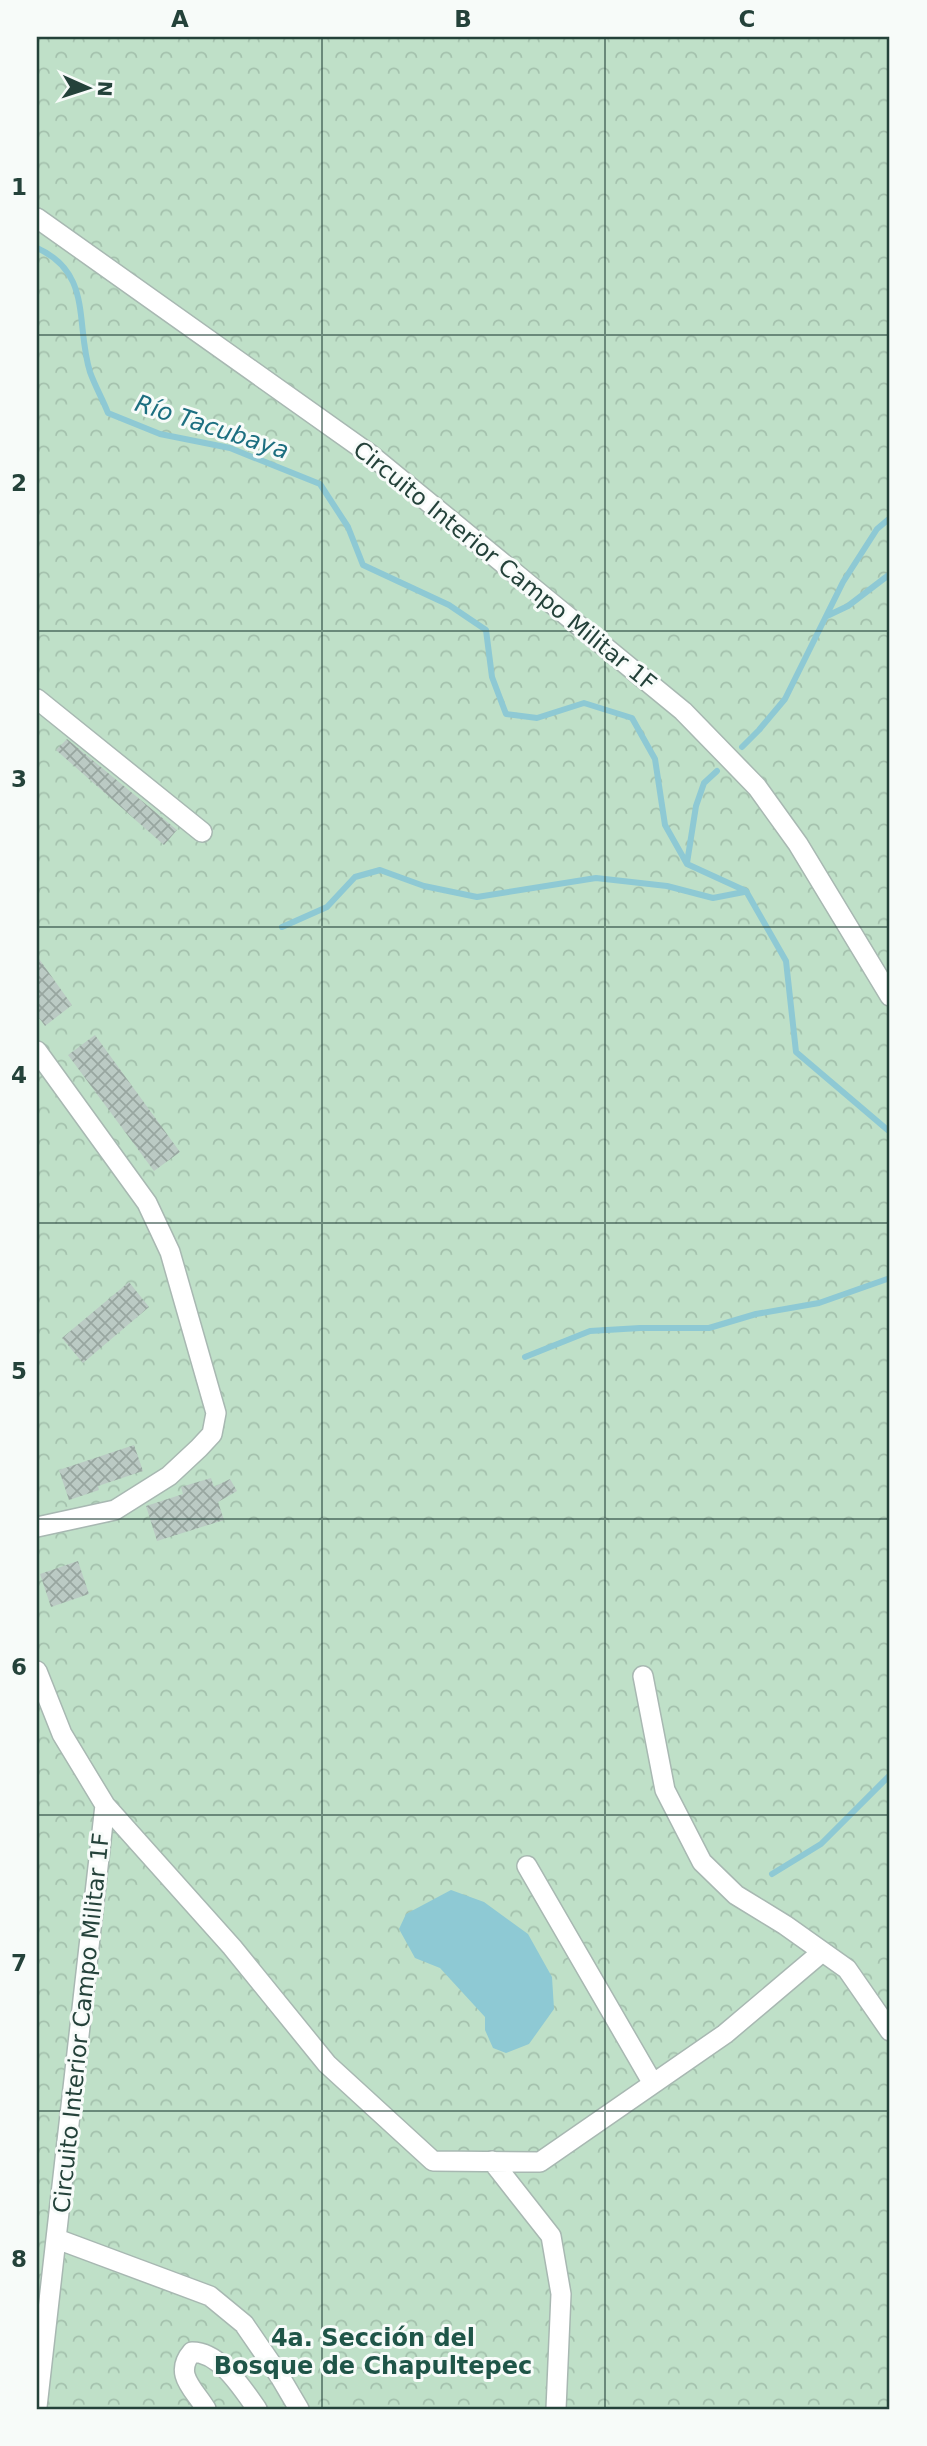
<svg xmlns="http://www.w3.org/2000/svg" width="927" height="2446" font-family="'DejaVu Sans',sans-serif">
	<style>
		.forest { fill: url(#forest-crowns) }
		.water { fill: #8ec9d4 }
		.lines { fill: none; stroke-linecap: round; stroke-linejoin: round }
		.stream { stroke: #8ec9d4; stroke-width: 6 }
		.building { fill: url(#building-cross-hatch) }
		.minor-casing { stroke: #a8b8b2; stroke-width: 22 }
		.minor { stroke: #fff; stroke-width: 19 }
		.grid { fill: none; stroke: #24423a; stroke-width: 2; stroke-opacity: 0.55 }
		.labels { text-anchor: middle; stroke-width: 6; stroke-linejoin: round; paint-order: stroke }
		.street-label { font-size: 23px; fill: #24423a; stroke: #f7fbf9 }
		.water-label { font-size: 24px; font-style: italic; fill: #1c6f80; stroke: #f7fbf9 }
		.neighbourhood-label { font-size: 24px; font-weight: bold; fill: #1f5548; stroke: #f7fbf9 }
		.neatline { fill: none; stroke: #24423a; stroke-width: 2.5 }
		.grid-label { font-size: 23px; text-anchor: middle; font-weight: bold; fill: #24423a }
	</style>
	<defs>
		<pattern id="forest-crowns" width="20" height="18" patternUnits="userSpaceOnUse" patternTransform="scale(1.75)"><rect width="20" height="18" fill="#bfe0c8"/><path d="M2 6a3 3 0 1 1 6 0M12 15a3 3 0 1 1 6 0" fill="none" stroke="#a4c1ad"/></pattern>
		<pattern id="building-cross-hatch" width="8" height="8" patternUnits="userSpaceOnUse" patternTransform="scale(1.75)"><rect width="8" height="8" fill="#bbcac4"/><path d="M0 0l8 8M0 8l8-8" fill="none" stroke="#98a6a0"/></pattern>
	</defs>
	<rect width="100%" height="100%" fill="#e6efeb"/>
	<path class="forest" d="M37,37H890V2409H37Z"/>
	<path class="water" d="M451,1890L484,1902L528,1934L552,1977L554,2009L529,2044L506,2053L493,2048L485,2030V2017L440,1968L415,1958L399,1929L406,1914Z"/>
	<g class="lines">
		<path class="stream" d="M37,248C93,273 75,324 90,372C95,386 103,400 108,413L160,434L230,448L320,484L348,527L363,565L449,605L486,630L492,677L506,714L537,718L584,703L632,718L655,759L665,825L687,864L746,891L786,961L796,1052L890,1132
			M827,616L848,606L890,574
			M742,747L759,730L785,699L843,582L877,529L890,518
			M687,863L696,806L704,783L717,771
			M282,927L327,907L355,877L380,870L424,886L477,897L596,878L667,886L713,898L744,892
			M525,1357L590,1331L640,1328H709L756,1314L819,1303L890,1278
			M772,1874L821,1844L890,1775"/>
	</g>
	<path class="building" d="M67,739L177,830L164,845L56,750Z
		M37,956L72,1005L45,1026L37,1015Z
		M95,1035L180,1152L154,1171L68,1055Z
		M129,1282L149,1307L83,1363L62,1338Z
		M134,1445L143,1471L98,1486L99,1490L69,1500L59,1470Z
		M211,1478L214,1487L230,1479L237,1491L218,1502L224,1520L157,1541L146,1506L183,1494L181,1487Z
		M78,1561L89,1594L51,1607L40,1574Z"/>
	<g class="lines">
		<g class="minor-casing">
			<path id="minor" d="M37,218L371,455L683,711L757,787L798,844L890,996
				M37,699L202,832
				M37,1051L147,1203L170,1252L216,1413L212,1434L199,1448L169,1476L115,1510L37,1527
				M37,1671L62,1734L105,1805L232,1947L327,2064L433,2161L540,2162L725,2034L822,1952
				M643,1676L665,1790L702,1862L736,1895L785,1925L847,1969L890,2031
				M527,1866L652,2082
				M492,2161L551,2236L561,2294L556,2409
				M57,2239L210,2296L244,2324L279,2375L299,2409
				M37,2407L105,1805
				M206,2409C194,2389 173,2374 192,2352C220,2352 242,2388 257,2409"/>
		</g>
		<use href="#minor" class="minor"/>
	</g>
	<path class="grid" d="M322,37V2409M605,37V2409M37,335H890M37,631H890M37,927H890M37,1223H890M37,1519H890M37,1815H890M37,2111H890"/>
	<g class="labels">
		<g class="street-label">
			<text transform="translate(505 566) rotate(39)" y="8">Circuito Interior Campo Militar 1F</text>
			<text transform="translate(81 2023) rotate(-84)" y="8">Circuito Interior Campo Militar 1F</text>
		</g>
		<g class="water-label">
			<text transform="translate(212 427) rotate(18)" y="8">Río Tacubaya</text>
		</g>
		<g class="neighbourhood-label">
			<text x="373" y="2346">4a. Sección del<tspan x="373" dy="28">Bosque de Chapultepec</tspan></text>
		</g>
	</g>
	<rect width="927" height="2446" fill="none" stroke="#f7fbf9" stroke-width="77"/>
	<g transform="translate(88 88) rotate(93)" stroke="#f7fbf9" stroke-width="5" paint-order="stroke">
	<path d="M0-5L12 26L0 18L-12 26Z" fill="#24423a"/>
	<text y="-10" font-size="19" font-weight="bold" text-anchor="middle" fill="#24423a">N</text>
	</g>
	<rect x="38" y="38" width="850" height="2370" class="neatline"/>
	<g class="grid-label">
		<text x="180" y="27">A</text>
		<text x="463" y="27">B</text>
		<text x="747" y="27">C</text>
		<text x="19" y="195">1</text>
		<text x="19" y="491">2</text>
		<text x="19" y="787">3</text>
		<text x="19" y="1083">4</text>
		<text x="19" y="1379">5</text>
		<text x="19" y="1675">6</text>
		<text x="19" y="1971">7</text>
		<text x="19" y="2267">8</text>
	</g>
</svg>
